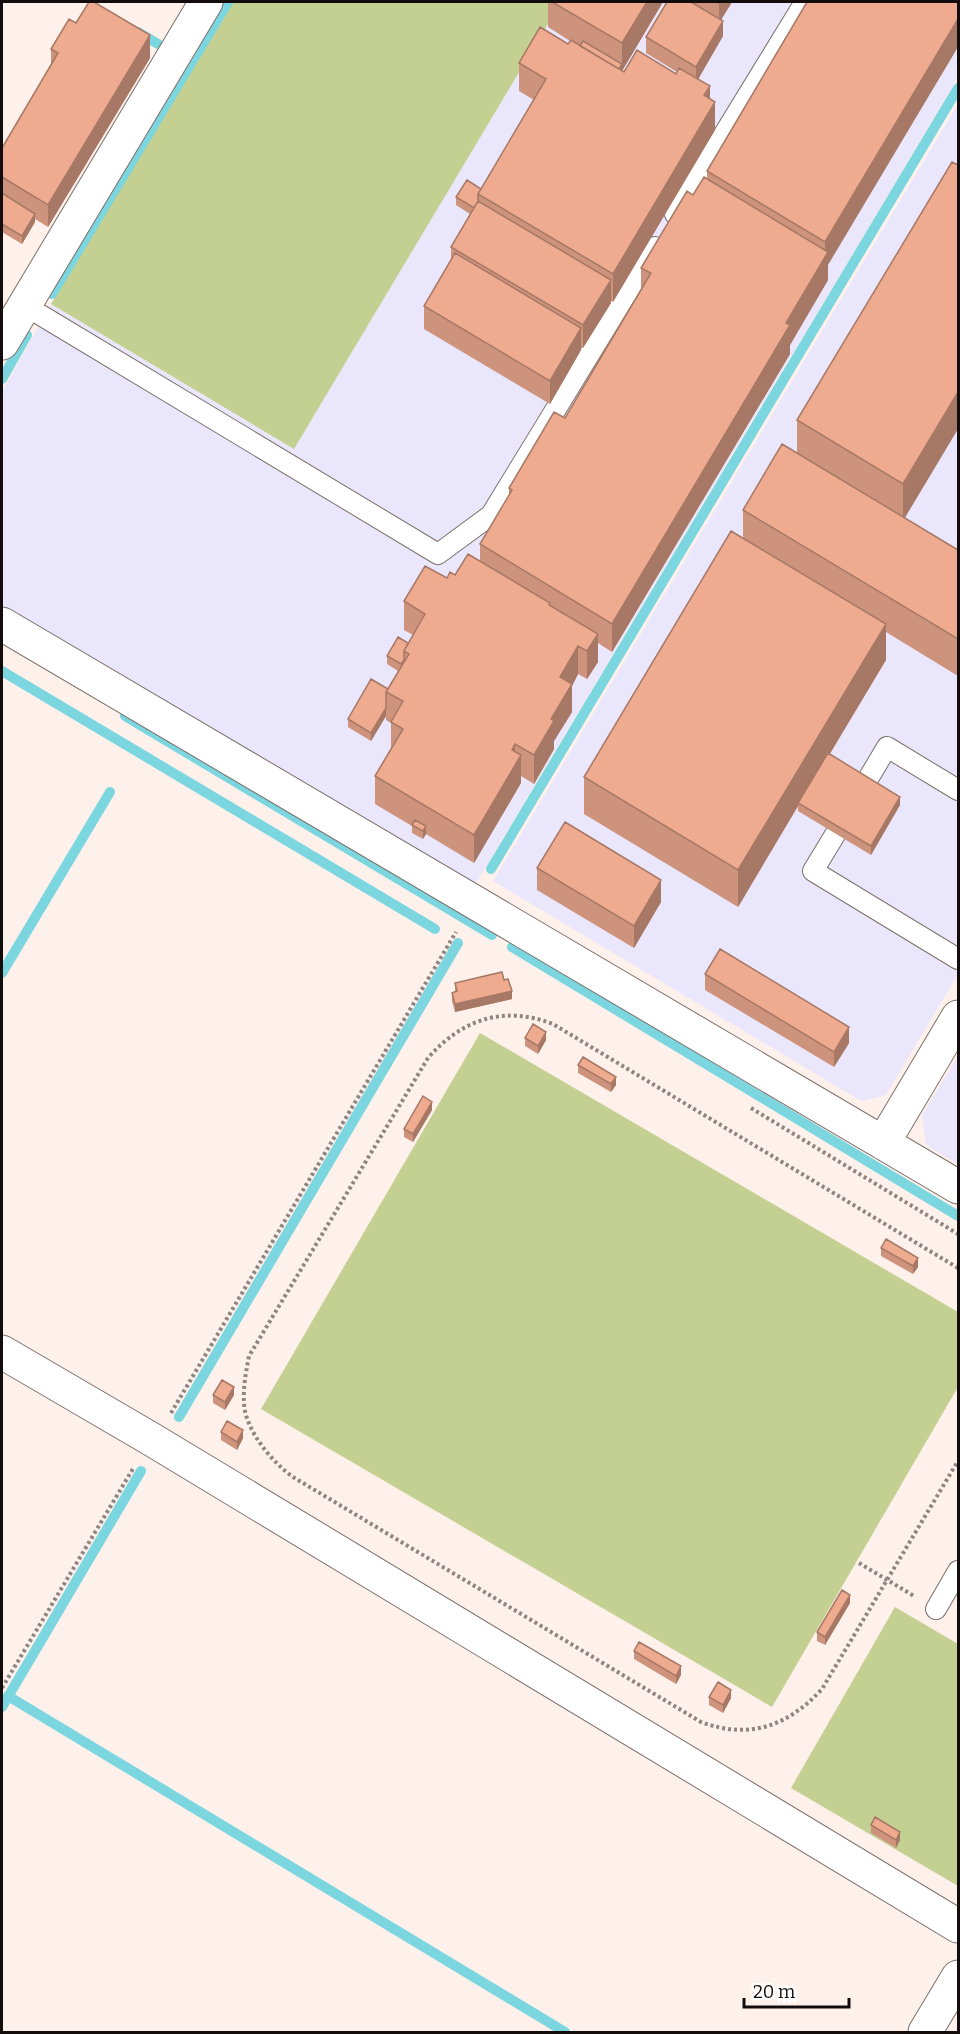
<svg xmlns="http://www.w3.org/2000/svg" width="960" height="2034" font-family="Bitter,serif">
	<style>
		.industrial { fill: #eae6fc }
		.green { fill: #c3d092 }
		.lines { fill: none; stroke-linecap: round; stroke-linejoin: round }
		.stream { stroke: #7bd6df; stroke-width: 10 }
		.lane-casing { stroke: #7c706b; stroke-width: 22 }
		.street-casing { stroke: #7c706b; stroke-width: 35 }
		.path { stroke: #8e8481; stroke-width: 4; stroke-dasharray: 3 3; stroke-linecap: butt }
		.lane { stroke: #fff; stroke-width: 20 }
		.street { stroke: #fff; stroke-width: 33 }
		.wall { fill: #cd937c }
		.shaded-wall { fill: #a77865 }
		.building { fill: #eeab90; stroke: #a77865; stroke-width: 1.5 }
	</style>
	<rect width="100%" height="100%" fill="#fef0ea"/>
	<path class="industrial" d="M561,2H958V77L472,890L2,609V392L51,304L294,449Z
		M958,104V974L886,1095L861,1101L493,881Z
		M958,1055V1164L926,1145L922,1116Z"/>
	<path class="green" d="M232,2H561L294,449L51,304Z
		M480,1033L958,1312V1387L772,1707L261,1409Z
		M895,1607L958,1644V1886L791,1788Z"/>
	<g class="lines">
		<path class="stream" d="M138,32L158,44
			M52,294L228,2
			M2,379L27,335
			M2,671L435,929
			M125,716L492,935
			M491,869L958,88
			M512,947L958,1216
			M2,973L110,792
			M179,1417L458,943
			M8,1696L565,2032
			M2,1707L141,1471"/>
		<g class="lane-casing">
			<path id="lane" d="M675,214L805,2
				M24,305L438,554L491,515L655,247
				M865,784L887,747L958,790
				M836,833L813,871L958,959
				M936,1609L958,1571"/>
		</g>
		<g class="street-casing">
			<path id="street" d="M2,343L206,2
				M2,624L958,1187
				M883,1143L958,1017
				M2,1352L151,1439L958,1926
				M925,2032L958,1977"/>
		</g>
		<path class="path" d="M751,1108L958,1234
			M958,1268L553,1024C504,1005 462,1019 428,1058L249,1356C246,1372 243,1387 244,1403C245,1430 272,1462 293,1477L701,1722C750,1740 788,1726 822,1689L958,1461
			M171,1413L456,932
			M859,1563L914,1596
			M2,1688L134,1467"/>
		<use href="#lane" class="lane"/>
		<use href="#street" class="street"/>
	</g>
	<path class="wall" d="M548,2H663L622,71L624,72L676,74L677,72L646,53V37L667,2H732L721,20L723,36L698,79L710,98L715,130L613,302L611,301V303L583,348L581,347V350L550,404L424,329V306L451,261V247L470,214L456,205V197L481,189L534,100L519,91V63L568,44L570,41L548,27Z
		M807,2L828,265V280L790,345V354L612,652L598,643V662L587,679L578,674L572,686V712L554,741V749L534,784L521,776V783L474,863L426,834L423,839L412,833V826L375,804V776L391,748V723L386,720V716L371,741L348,727V719L388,689L398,671L387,664V656L408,643L413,635L404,630V601L447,578L455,575L480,560V544L509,496V488L565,418L641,290V268L693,195L707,179V171Z
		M76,23L150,58L48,227L35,219V222L22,244L2,232V148L51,65V49Z
		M952,162L905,518L958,550V676L886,632V660L829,754L900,805L871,855L798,811V806L738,907L584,814V777L743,538V510L797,453V420Z
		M537,868L661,902L634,948L537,890Z
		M705,974L849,1043L834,1067L705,990Z
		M504,980L512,999L455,1012L452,1001V993L455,992V983Z
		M525,1038L546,1040L538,1054L525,1046Z
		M578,1065L616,1085L611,1092L578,1073Z
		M432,1110L413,1142L404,1137V1129Z
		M881,1248L918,1267L913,1274L881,1256Z
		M213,1395H234L225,1410L213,1403Z
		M221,1432L243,1438L237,1450L221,1440Z
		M850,1603L825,1645L817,1641V1632Z
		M634,1651L681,1675L676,1684L634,1659Z
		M709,1697L731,1698L723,1713L709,1705Z
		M871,1825L900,1840L896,1848L871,1833Z"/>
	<path class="shaded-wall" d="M647,2H663L622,71L611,82L622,65V43Z
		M719,2H732L719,23Z
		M958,19V47L828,265V280L790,345V354L612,652V624L786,323L825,257V242Z
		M723,21V36L696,83V67Z
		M150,35V58L48,227V205Z
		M710,86V111L715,102V130L613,302V274Z
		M35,214V222L22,244V236Z
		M611,280V303L583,348V325Z
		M581,328V350L550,404V381Z
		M958,392V429L903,521V484Z
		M886,624V660L800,804L798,803V806L738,907V870Z
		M598,634V662L587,679V651Z
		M578,646V674L572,686V712L554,741V749L534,784V755L551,719L560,677Z
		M386,708V716L371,741V733Z
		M515,744V765L521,755V783L474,863V835Z
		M900,797V805L871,855V846Z
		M426,826V834L423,839V831Z
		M661,880V902L634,948V926Z
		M512,991V999L455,1012V1004Z
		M849,1027V1043L834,1067V1052Z
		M546,1032V1040L538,1054V1046Z
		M616,1077V1085L611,1092V1084Z
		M432,1102V1110L413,1142V1134Z
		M918,1258V1267L913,1274V1266Z
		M234,1387V1395L225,1410V1402Z
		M243,1430V1438L237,1450V1442Z
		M850,1595V1603L825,1645V1637Z
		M681,1666V1675L676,1684V1676Z
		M731,1690V1698L723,1713V1705Z
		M900,1832V1840L896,1848V1840Z"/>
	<path class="building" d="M89,2H94L150,35L48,205L2,177V148L58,53L51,49L69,19L76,23Z
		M552,2H647L622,43Z
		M667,2H691L723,21L696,67L646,37Z
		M807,2H958V19L825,242L707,171Z
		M540,27L568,44L571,40L624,72L637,50L676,74L679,68L710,86L704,95L715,102L613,274L478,194L546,79L519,63Z
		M583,41L622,64L619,69L580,46Z
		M952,162L958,165V392L903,484L797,420Z
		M704,177L828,252L786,323L790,325L612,624L480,544L512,490L509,488L554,412L565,418L651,273L641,268L687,191L693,195Z
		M467,180L481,189L478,194V201L474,208L456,197Z
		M2,193L35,214L22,236L2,224Z
		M478,201L611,280L583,325L451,247Z
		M455,253L581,328L550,381L424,306Z
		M782,444L958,550V639L743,510Z
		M731,531L886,624L738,870L584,777Z
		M468,554L550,603L549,605L598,634L587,651L578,646L560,677L572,684L551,719L554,721L534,755L515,744L512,750L521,755L474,835L375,776L403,729L391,722L403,701L386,692L409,654L404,651L425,614L404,601L425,566L447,578L450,572L455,575Z
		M398,637L408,643L404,651V660L401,664L387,656Z
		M371,679L388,689L386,692V708L371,733L348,719Z
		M828,753L900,797L871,846L798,803Z
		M415,820L426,826L423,831L412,825Z
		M565,822L661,880L634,926L537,868Z
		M720,949L849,1027L834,1052L705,974Z
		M502,972L504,980L508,979L512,991L455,1004L452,993L457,991L455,983Z
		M533,1024L546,1032L538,1046L525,1038Z
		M583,1057L616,1077L611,1084L578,1065Z
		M423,1096L432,1102L413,1134L404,1129Z
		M886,1239L918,1258L913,1266L881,1248Z
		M222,1380L234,1387L225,1402L213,1395Z
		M227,1421L243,1430L237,1442L221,1432Z
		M842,1590L850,1595L825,1637L817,1632Z
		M639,1642L681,1666L676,1676L634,1651Z
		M718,1682L731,1690L723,1705L709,1697Z
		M875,1817L900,1832L896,1840L871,1825Z"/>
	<rect width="960" height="2034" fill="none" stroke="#120d0c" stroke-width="6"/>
	<path d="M744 1998v9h105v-9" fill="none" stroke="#120d0c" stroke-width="3"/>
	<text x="753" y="1998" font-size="18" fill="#120d0c" stroke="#ffffff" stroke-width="4.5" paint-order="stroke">20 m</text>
</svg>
